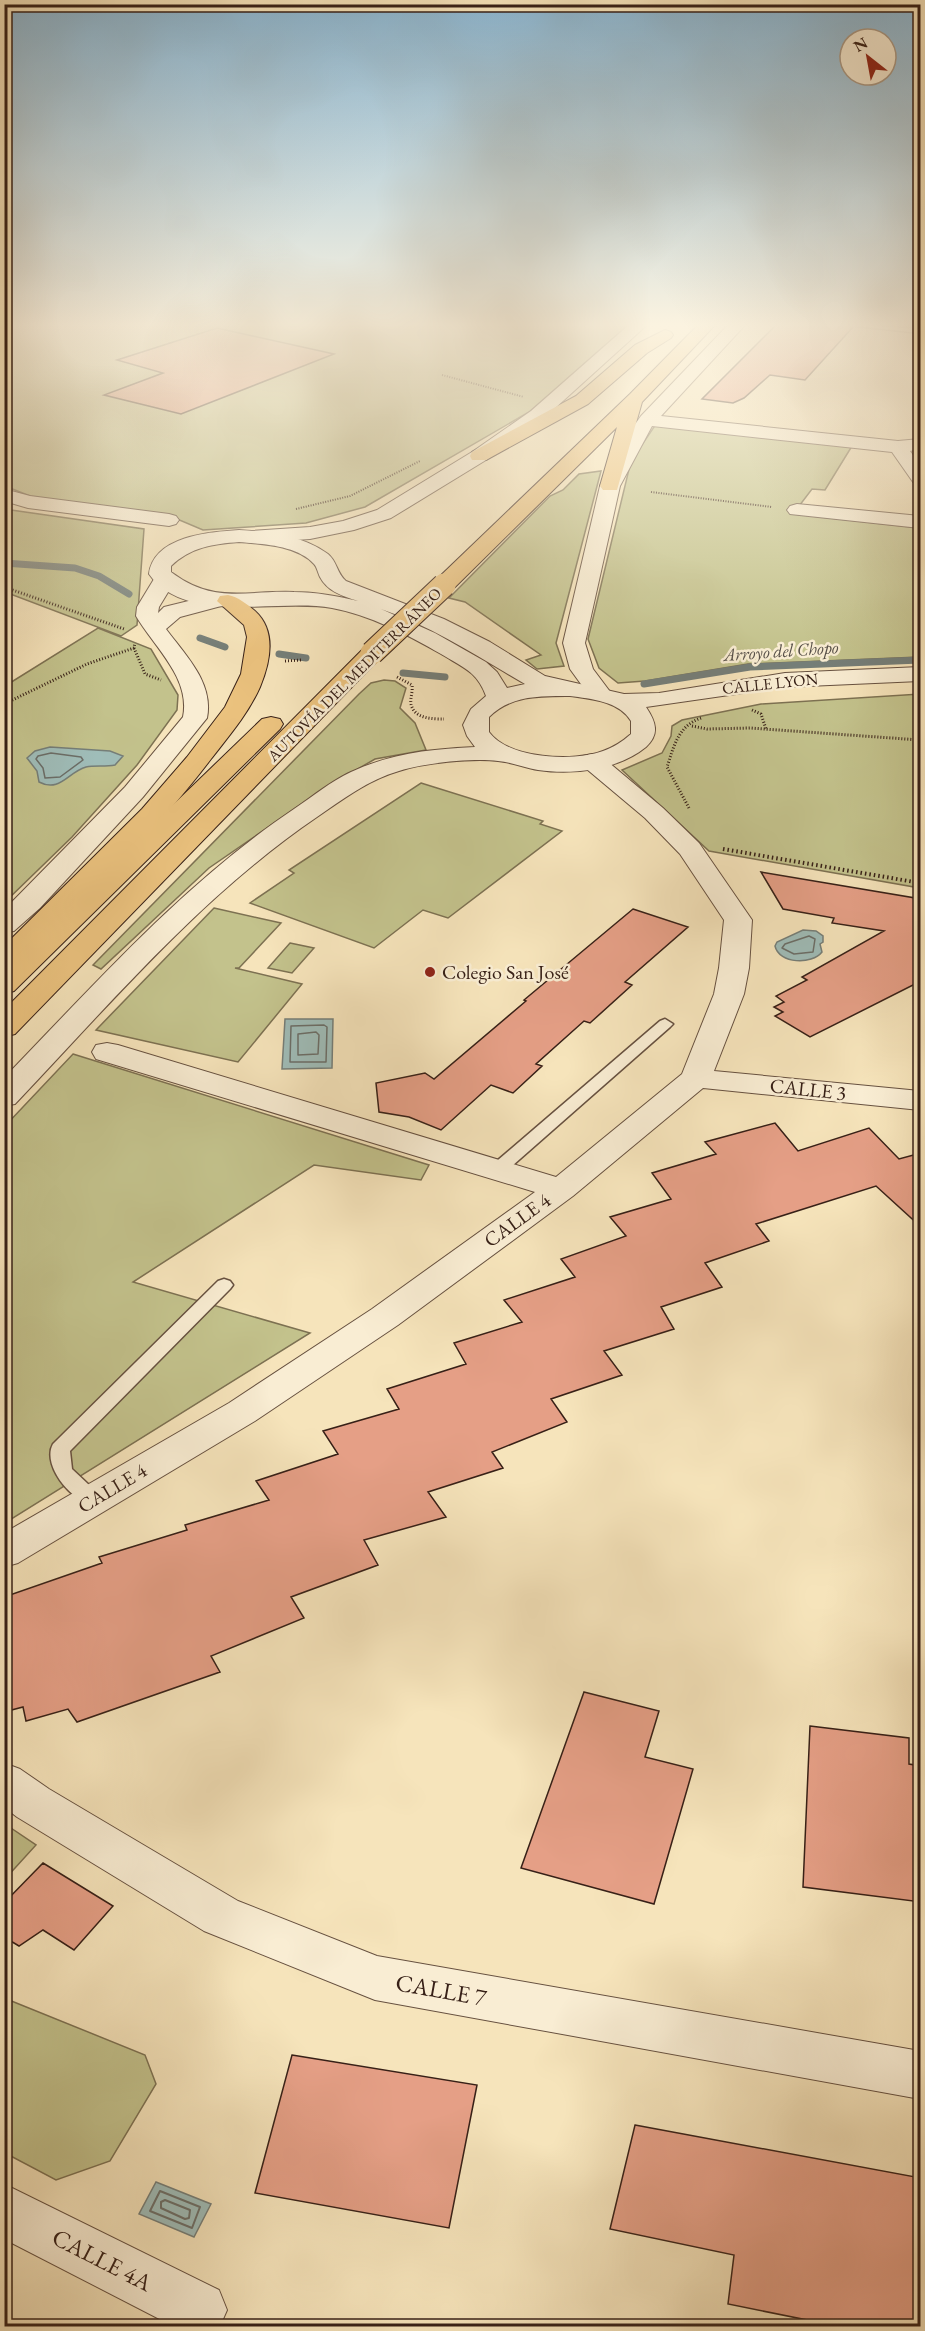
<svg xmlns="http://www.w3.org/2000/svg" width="925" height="2331" font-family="'EB Garamond',serif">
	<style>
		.green { fill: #c3c28c; stroke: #7d7152; stroke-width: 1.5 }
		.water { fill: #9fbdb9; stroke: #757e78; stroke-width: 1.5 }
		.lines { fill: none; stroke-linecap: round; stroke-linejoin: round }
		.shore-far1 { stroke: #6b6e68; stroke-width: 1.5 }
		.shore { stroke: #6b6e68; stroke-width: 2 }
		.stream { stroke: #757e78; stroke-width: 7 }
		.building { fill: #e59f86; stroke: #372017; stroke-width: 1.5 }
		.service-casing { stroke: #675140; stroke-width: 3 }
		.minor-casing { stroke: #675140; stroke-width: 2 }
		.tertiary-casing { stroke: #675140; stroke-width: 2 }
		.trunk-casing { stroke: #372017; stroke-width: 2 }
		.motorway-casing { stroke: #372017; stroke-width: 2 }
		.path-far2 { stroke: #372017; stroke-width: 2; stroke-dasharray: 1 1.5; stroke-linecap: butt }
		.path-far1 { stroke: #372017; stroke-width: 3; stroke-dasharray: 1 2; stroke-linecap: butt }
		.path { stroke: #372017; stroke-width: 4; stroke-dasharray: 1.5 3; stroke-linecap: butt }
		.service { fill: #f9edd3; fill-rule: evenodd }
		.minor { fill: #f9edd3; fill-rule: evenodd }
		.tertiary { fill: #f9edd3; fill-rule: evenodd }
		.trunk { fill: #ebc27e; fill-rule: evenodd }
		.motorway { fill: #ebc27e; fill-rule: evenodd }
		.motorway-bridge-casing { stroke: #372017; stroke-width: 25; stroke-linecap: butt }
		.motorway-bridge { stroke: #ebc27e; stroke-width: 23 }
		.poi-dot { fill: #8f2418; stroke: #f9edd3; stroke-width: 2 }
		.labels { text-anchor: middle; stroke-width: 5; stroke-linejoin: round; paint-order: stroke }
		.far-street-label { font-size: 16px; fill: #372017; stroke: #f9edd3 }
		.far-water-label { font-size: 18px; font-style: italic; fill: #564f48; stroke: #f9edd3 }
		.poi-label { font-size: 20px; fill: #372017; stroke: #f9edd3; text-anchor: start }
		.street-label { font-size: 20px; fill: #372017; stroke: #f9edd3 }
		.near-street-label { font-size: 24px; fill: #372017; stroke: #f9edd3 }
	</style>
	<rect width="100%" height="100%" fill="#f6e4bb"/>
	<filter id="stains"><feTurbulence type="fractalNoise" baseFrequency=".00333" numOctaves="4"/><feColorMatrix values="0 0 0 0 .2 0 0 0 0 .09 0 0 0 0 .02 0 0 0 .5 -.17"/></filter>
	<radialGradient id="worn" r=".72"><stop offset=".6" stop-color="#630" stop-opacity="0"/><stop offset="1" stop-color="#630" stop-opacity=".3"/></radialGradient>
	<path class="green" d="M4,324H629L529,412L365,507L306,523L203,530L170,516L35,498L10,488L4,481Z
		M656,424L852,446L825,490L812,489L793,514L920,528V657L748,664L645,681L618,683L599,668L588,639L631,461Z
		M601,471L556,643L564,666L537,669L526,660L541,655L465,602L449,598L550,496L563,490L579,474Z
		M4,509L144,529L137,625L121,636L5,592Z
		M98,628L151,649L178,695L177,710L137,765L72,837L5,902V686Z
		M384,680L395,681L406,688L400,708L415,723L426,750L375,759L325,788L209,868L101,969L93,965L359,694L371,683Z
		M920,694V888L709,851L622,770L662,753L671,736L672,726L682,720L761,704Z
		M421,783L543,821L540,824L562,831L448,918L423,910L374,948L250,903L294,873L289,870Z
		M214,908L281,923L239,968H235L302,984L238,1062L96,1030Z
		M290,943L314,948L292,973L268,968Z
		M73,1054L429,1165L421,1180L314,1165L133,1282L310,1333L5,1523V1126Z
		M5,1824L36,1845L5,1879H4Z
		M4,1998L145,2055L156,2084L110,2161L56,2180L5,2153Z"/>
	<path class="water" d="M50,747L110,751L123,756L115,765C105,767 95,765 86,767C68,772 60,793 39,782L37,771L27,758L35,751Z
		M803,930L816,931L823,936V942L820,944L822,952C812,965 779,964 775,946L777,942Z
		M285,1019H333L332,1068L282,1069Z
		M156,2182L211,2204L194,2237L139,2214Z"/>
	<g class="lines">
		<path class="shore-far1" d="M51,753L81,757L83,760L60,777L45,778L43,768L36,759L38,756Z
			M809,936L815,939L813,952L794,954L782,948L785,944Z
			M324,1025L327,1027L326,1062H290L291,1026Z
			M316,1032L319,1035L318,1054L298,1055V1034Z"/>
		<path class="shore" d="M160,2191L200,2207L192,2228L150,2211Z
			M165,2200L190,2210L189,2218L185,2219L161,2208V2202Z"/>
		<path class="stream" d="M4,563L75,568L99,576L129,594
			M200,638L225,647
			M279,654L306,658
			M403,673L445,677
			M644,684L750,667L920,660"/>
	</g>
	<path class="building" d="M777,324H850L853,327L805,380L770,375L744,398L733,403L702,399Z
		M217,328L334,354L181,414L104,395L163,373L117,360Z
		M761,872L921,899V981L810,1037L775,1016L783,1012L774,1007L784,1002L776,996L807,980L802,977L884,931L832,923L834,918L783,909Z
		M633,909L688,927L625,982L632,985L590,1023L584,1021L536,1064L542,1066L513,1093L491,1085L441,1130L409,1117L379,1112L376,1083L425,1073L434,1079L526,1001L524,1000Z
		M775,1123L798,1151L869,1128L899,1159L921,1153V1227L876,1186L756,1224L769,1241L705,1263L722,1287L661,1307L674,1329L604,1351L622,1375L551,1399L567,1422L492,1452L503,1468L428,1492L446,1517L364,1540L378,1565L291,1597L304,1618L211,1656L220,1672L77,1722L68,1709L26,1721L23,1707L4,1712V1597L102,1563L99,1557L187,1530L185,1525L269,1500L256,1481L338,1454L323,1431L399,1409L387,1389L466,1364L454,1343L522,1322L504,1300L575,1277L561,1259L626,1236L610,1217L671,1199L652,1173L716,1154L705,1142Z
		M584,1692L659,1711L645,1757L693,1769L654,1904L521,1868Z
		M810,1726L909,1738V1764L921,1766V1902L803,1887Z
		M43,1863L113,1906L74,1950L43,1930L19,1946L4,1937V1903Z
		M292,2055L477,2085L449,2228L255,2193Z
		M635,2125L921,2178V2326H837L728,2304L734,2255L610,2229Z"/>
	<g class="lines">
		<g class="service-casing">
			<path id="service" d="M852,324L920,329V333L856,326Z
				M665,1019L673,1024L670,1027L503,1174H491L489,1170L491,1166L660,1021Z
				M224,1279L230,1281L233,1285L230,1289L70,1451L72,1469L104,1499L101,1504C79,1511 40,1467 53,1444L218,1281Z"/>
		</g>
		<g class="minor-casing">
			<path id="minor" d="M630,324H648L543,419L486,460L391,518L354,530L310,539L251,543L244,541L241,537L244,533L251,531L310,527L343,521L377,510L472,452L531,411Z
				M729,324H746L661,416L898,441L920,439V449L910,451L920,465V484L913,482L892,452L652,426L620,486L585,643L593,669L611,693L607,698L599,700L591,698L570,669L563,643L600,486L628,434L641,416Z
				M4,489L30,496L169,514L176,516L179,520L176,524L169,526L28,508L4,501Z
				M797,504L920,516V528L790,514L787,510L790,506Z
				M165,573L172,575L176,579L159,607L158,613L164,607L217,594L225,595L228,600L225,605L180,617L166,629C186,656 214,683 207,718L143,797L40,908L14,931L4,933V910L125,787L183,717C191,678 154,647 136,616L137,607L154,579L158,575Z
				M592,754L601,756L663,808L699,843L752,920L749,968L744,994L714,1071L920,1091V1110L703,1088L573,1196L398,1325L255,1421L18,1563L4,1567V1533L229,1403L372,1309L535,1192L96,1059L92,1052L96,1045L107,1043L118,1045L556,1177L682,1074L714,994L719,968L724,920L680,854L645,818L583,766L580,761L583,756Z
				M4,1763L20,1769L49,1789L238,1901L377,1956L920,2051V2099L375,2000L204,1931L17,1817L4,1807Z
				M4,2184L219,2290L227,2310L220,2326H173L4,2239Z"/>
		</g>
		<g class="tertiary-casing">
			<path id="tertiary" d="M239,530C269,532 303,535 328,554C337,561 337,574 346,581L444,619L490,642L545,676L624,694L659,693L785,673L920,667V681L785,687L646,707C656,722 660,734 646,747C618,770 573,775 538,770C525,768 511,762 498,761C472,758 424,763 399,771C368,780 343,799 317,817C201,896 111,1003 15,1104L4,1106V1078C96,983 184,883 294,809C312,797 331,781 351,772C392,753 431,749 475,747L467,736L463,725L471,709L486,696C477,671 462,667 441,654C408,635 370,615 332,608C279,598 185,626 149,574C154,536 209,532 239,530ZM239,542C262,544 297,545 314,564C317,567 318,573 320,577C328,592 343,596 358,601C337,596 316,592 294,592C245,590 215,605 171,572V566C191,547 213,544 239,542ZM381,609C434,627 478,657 525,684L507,688L497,672L486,662L435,633ZM570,696C591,699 619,701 631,721V734C622,742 614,747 603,751C574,762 509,759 489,732V717C511,695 541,696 570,696Z"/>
		</g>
		<g class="trunk-casing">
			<path id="trunk" d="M228,595C238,597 247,604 255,611C277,631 270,663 260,687C248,714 229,736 211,759C153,835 83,902 14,968L4,971V946L142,809L187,757L225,707L241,674L247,637L244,625L217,601L220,596Z"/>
		</g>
		<g class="motorway-casing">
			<path id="motorway" d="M699,324H716L642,402L617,490H603L600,486L617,427L452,590L444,591L436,590L433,585L436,580L630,394Z
				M665,330L671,332L673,335L671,338L647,353L588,404L486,460H472L470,456L472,452L576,396L635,345Z
				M372,646L380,648L383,653L380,658L15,1034L4,1037V1010L364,648Z
				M271,717L280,719L283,724L280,729L14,991L4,994V968L262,719Z"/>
		</g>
		<path class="path-far2" d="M442,375L524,397
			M651,492L772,507
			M296,509L350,496L420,461"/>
		<path class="path-far1" d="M4,587L124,629
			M134,648L145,674L161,680
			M285,661L301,660
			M397,677L412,685C413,692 410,698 411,704C414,719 433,719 444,719
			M4,704L87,664L134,648L135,643
			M752,710L761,714L766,729
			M692,726L707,729L750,728L920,740
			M689,808L667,767C674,746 678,726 701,718"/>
		<path class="path" d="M723,849L920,883"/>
		<use href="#service" class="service"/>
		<use href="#minor" class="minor"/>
		<use href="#tertiary" class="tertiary"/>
		<use href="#trunk" class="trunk"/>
		<use href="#motorway" class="motorway"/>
		<g class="motorway-bridge-casing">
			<path id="motorway-bridge" d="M372,653L444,585"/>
		</g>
		<use href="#motorway-bridge" class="motorway-bridge"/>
	</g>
	<linearGradient id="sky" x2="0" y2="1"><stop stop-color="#8bb8d5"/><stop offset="0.5" stop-color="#fbf3e0"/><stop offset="1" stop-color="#fbf3e0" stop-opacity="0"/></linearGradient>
	<rect width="925" height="650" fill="url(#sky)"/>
	<circle class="poi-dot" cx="430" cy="972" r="6"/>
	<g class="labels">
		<g class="far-street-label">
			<text transform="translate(354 674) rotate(-45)" y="6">AUTOVÍA DEL MEDITERRÁNEO</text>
			<text transform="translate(770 683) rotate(-6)" y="6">CALLE LYON</text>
		</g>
		<g class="far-water-label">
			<text transform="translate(781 651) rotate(-4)" y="6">Arroyo del Chopo</text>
		</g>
		<g class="poi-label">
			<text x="442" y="979">Colegio San José</text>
		</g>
		<g class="street-label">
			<text transform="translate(808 1089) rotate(6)" y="7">CALLE 3</text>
			<text transform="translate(517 1220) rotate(-36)" y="7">CALLE 4</text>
			<text transform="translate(112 1488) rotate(-31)" y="7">CALLE 4</text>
		</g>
		<g class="near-street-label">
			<text transform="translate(441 1990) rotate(10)" y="8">CALLE 7</text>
			<text transform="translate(102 2260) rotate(27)" y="8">CALLE 4A</text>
		</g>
	</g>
	<rect width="925" height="2331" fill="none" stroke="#f6e4bb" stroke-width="24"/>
	<rect x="6" y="6" width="913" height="2319" fill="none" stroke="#372017" stroke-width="3"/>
	<rect x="12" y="12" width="901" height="2307" fill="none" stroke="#372017" stroke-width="1.5"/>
	<g transform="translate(868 57) rotate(329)"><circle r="28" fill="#f9edd3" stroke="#ab9b88" stroke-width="1.5"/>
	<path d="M0-4.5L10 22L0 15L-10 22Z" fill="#8f2418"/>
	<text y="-9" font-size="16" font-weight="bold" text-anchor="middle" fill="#372017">N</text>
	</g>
	<rect width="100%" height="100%" filter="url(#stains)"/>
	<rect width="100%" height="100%" fill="url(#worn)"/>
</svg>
